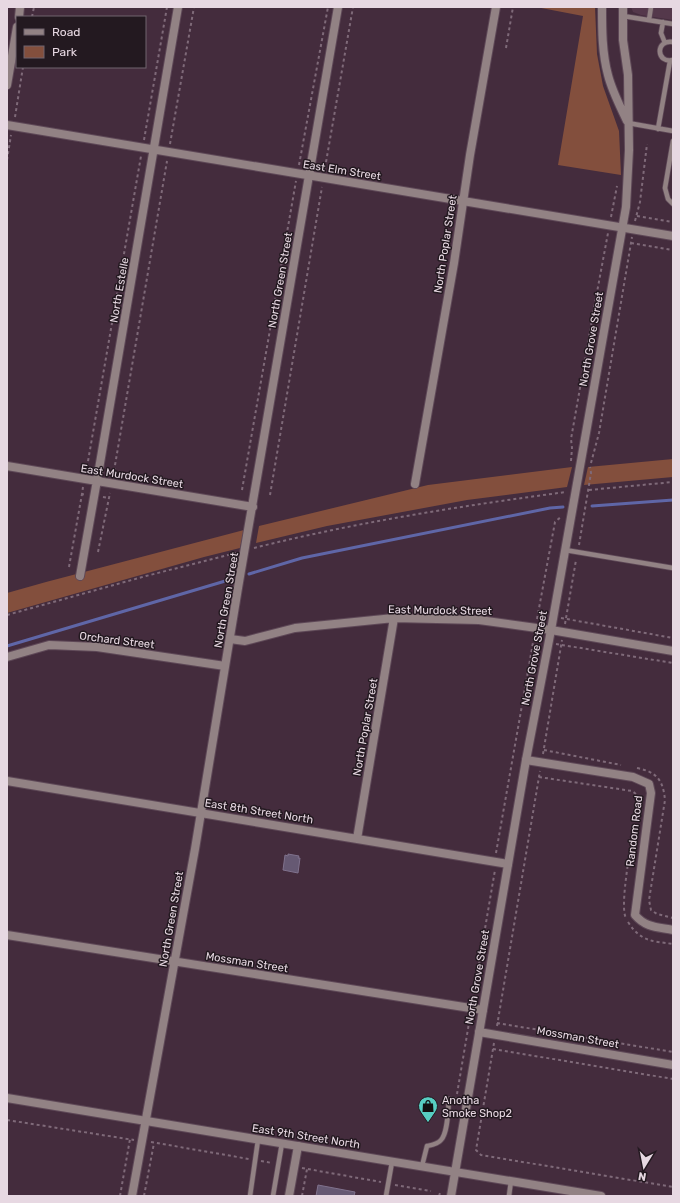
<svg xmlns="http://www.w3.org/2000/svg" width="680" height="1203" font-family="Rubik,sans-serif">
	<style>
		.built { fill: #54384b }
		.green { fill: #834f3d }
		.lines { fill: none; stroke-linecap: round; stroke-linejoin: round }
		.stream { stroke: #5f66a7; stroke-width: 3 }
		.building { fill: #665973; stroke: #80728d }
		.service-casing { stroke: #5e4857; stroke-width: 6 }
		.minor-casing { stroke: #5e4857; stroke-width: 10 }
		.tertiary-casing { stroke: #5e4857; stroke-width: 10 }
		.path { stroke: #7f6a79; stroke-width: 2; stroke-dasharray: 3 3; stroke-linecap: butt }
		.service { stroke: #928284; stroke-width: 4.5 }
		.minor { stroke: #928284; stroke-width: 8 }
		.tertiary { stroke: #928284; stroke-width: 8 }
		.labels { text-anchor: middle; stroke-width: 3; stroke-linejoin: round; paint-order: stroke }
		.street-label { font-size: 11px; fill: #e7d8e2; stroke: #231920 }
		.poi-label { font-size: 11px; fill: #e7d8e2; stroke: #231920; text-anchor: start }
	</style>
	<rect width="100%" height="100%" fill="#442c3d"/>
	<path class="built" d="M631,7H673V20L641,15L633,12Z"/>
	<path class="green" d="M536,7H595L597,54L603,86L619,131L621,175L558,165L583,16Z
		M673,459V477L584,485L588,467Z
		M572,467L567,487L467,500L327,526L256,543L259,526L428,485Z
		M244,530L240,548L204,557L7,613V593L46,582Z"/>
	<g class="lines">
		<path class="stream" d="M592,506L673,500
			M249,574L302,558L550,508L563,507
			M7,646L232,579"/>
	</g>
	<path class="building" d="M288,854L299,856L298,858H300L298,873L283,870L285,855L288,856Z
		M318,1185L355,1192L354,1196H316Z"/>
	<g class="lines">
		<g class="service-casing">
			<path id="service" d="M623,16L673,24
				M649,20L651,7
				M663,22L661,33L665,43
				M673,42C655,39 656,64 673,60
				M628,123L673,131
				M658,129L670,61
				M673,141L665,188L668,199L673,204
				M565,550L673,568
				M422,1166L427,1146C432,1145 438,1144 441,1140C448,1133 448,1109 449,1099L467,1102
				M250,1196L258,1140
				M273,1196L282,1143
				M386,1196L392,1162
				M509,1196L511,1181"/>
		</g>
		<g class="minor-casing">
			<path id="minor" d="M19,17L20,7
				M7,85L17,27
				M7,125L673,236
				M7,466L253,507
				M415,484L454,263L470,155L496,7
				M80,576L99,469L178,7
				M230,639L245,641L295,628L394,618L479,620L551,630L673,651
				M7,657L49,645L97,647L225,666
				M526,760L633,777L649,784L651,793L635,915C646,928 658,927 673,930
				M7,781L508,864
				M357,839L394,618
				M7,935L483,1010
				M479,1032L673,1065
				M132,1196L195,849L238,588L338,7
				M289,1196L298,1146"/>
		</g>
		<g class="tertiary-casing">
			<path id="tertiary" d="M602,7C602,29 602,53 608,75C612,91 620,106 627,121
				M7,1098L601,1196
				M451,1196L526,760L551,630L626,207L629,150L628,75L623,40V7"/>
		</g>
		<path class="path" d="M568,7H575
			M32,17L34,7
			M506,48L513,7
			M15,117L23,67
			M144,140L167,7
			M170,144L194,7
			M7,160L11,135
			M299,165L328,7
			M325,168L353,7
			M637,216L673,222
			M611,217L617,186
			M635,221L640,202L647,144
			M631,243L673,250
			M571,461L572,448L571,439L595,303L608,233
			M591,463L599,433L632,237
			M87,467L141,156
			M114,471L167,161
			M83,487L82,494L86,495
			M242,490L296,181
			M589,490L673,482
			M270,495L322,187
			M103,497L109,498
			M579,545L591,473L590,467
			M254,548C357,522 461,506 566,492
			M98,552L110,493
			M69,567L82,494
			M7,615L146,576L236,553
			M561,618L673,638
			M537,619L555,522L562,516
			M565,624L576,560
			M556,644L673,663
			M544,750L621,765
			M543,754L562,640
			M637,768C657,772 663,780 665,800L649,900L651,910L657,914L673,918
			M539,777L632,791L640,797C636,817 618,905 626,918
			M496,853L534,637
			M628,922C641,942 652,941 673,944
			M473,999L495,870
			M497,1023L673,1052
			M497,1026L540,771
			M494,1043L476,1150L481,1155L673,1187
			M493,1049L673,1079
			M457,1094L470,1017
			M7,1120L134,1140
			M151,1142L249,1159
			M261,1161L272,1163
			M302,1168L381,1182
			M395,1185L431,1191
			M120,1196L130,1139
			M144,1196L154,1143
			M302,1196L307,1169
			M439,1196L440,1193"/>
		<use href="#service" class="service"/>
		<use href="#minor" class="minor"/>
		<use href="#tertiary" class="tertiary"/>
	</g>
	<defs>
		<g id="shop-pin" transform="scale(1)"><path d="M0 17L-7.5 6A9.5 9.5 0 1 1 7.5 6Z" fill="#57cec2" stroke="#231920"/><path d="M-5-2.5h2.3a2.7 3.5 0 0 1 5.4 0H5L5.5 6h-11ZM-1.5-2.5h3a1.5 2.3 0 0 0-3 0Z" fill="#111"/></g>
	</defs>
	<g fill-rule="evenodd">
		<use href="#shop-pin" x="428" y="1106"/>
	</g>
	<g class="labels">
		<g class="street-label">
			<text transform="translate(342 170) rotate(9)" y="4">East Elm Street</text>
			<text transform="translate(445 244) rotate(-81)" y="4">North Poplar Street</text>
			<text transform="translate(280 280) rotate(-80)" y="4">North Green Street</text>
			<text transform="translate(119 290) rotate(-80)" y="4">North Estelle</text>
			<text transform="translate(591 339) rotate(-80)" y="4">North Grove Street</text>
			<text transform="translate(132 476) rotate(9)" y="4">East Murdock Street</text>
			<text transform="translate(226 600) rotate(-80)" y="4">North Green Street</text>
			<text transform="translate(440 610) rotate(1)" y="4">East Murdock Street</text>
			<text transform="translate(117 640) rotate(7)" y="4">Orchard Street</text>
			<text transform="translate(534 658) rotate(-79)" y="4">North Grove Street</text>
			<text transform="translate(365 727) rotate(-80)" y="4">North Poplar Street</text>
			<text transform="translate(259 811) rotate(9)" y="4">East 8th Street North</text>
			<text transform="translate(634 831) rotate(-83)" y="4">Random Road</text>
			<text transform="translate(171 919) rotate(-80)" y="4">North Green Street</text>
			<text transform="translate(247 962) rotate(9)" y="4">Mossman Street</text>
			<text transform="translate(477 977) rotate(-80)" y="4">North Grove Street</text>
			<text transform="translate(578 1037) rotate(10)" y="4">Mossman Street</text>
			<text transform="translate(306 1136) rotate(9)" y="4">East 9th Street North</text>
		</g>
		<g class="poi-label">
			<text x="442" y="1104">Anotha<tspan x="442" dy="13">Smoke Shop2</tspan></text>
		</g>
	</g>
	<rect width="680" height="1203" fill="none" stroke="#e7d8e2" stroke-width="16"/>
	<rect x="16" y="16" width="130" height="52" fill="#231920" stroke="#71656e"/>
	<rect x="24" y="29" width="20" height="6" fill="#928284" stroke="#71656e"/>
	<text x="52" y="36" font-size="12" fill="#e7d8e2">Road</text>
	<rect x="24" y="46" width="20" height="12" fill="#834f3d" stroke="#71656e"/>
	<text x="52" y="56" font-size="12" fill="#e7d8e2">Park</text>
	<g transform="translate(644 1167) rotate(190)" stroke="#231920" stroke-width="3" paint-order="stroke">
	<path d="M0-3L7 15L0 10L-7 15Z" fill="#e7d8e2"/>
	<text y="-6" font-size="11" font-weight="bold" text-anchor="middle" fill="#e7d8e2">N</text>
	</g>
</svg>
